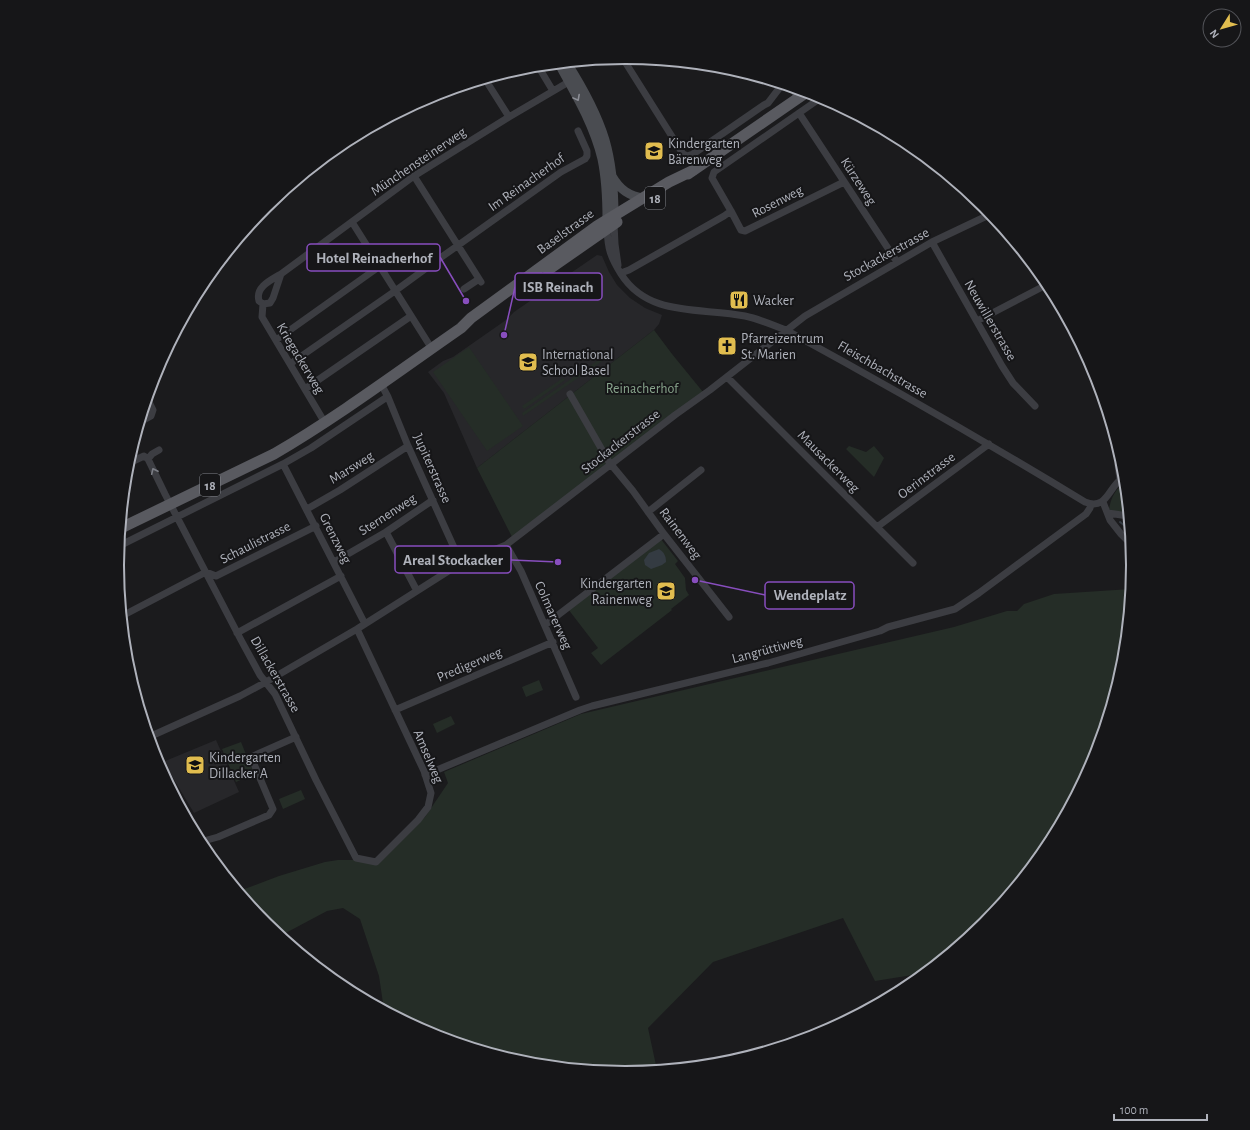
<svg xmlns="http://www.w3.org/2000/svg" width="1250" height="1130" font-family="'Alegreya Sans',sans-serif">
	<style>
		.built { fill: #27272a }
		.green { fill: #252d27 }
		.water { fill: #343b42 }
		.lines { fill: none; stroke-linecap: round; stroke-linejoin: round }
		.stream { stroke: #343b42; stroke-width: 2 }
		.street { stroke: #3c3d42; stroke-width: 7 }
		.secondary { stroke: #4a4c51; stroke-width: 9 }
		.primary { stroke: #595a60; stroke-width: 11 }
		.oneway { stroke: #8c8e96 }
		.oneway2 { stroke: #7b7d85 }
		.labels { text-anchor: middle; stroke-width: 4; stroke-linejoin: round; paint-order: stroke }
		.shield { fill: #161618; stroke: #81838a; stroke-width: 1 }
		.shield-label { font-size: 13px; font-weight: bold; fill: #afb2bb }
		.poi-label { font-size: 14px; fill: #afb2bb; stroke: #161618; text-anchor: start }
		.street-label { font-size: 14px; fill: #afb2bb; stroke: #161618 }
		.park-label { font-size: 14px; fill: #88a48c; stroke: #161618 }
		.rim { fill: none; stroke: #afb2bb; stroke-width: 2 }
		.leader { fill: none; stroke: #884ebe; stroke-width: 1.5 }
		.callout-dot { fill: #884ebe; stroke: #161618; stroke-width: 1.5 }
		.callout { fill: #161618; stroke: #884ebe; stroke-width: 1.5 }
		.callout-label { font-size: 15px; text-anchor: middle; font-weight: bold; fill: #afb2bb }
	</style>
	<rect width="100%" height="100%" fill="#1b1b1d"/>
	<path class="built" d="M597,255L602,256L609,272L617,285L630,298L645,308L662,315L659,324L654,330L477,468L444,393L428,372L443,361L453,357L506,320L514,312Z
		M216,740L239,792L194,813L170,773L164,775L158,764Z"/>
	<path class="green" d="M654,330L672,354L703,392L512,537L477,468Z
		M469,347L523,426L487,451L433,372Z
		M610,352L611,355L523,416L522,413Z
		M563,378L565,380L524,409L522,406Z
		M849,446L866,452L874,446L884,458L874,477L846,449Z
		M1125,483L1128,514H1119L1109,509C1111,498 1115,489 1125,483Z
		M660,538L678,561L675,564L685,578L686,590L689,595L671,609L672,610L601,665L591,653L598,648L568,609Z
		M1131,589L1123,664L1094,760L1047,847L984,924L925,973L875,981L843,918L713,962L648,1028L657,1070L625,1073L526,1063L430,1034L384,1010L379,976L360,919L343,908L327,911L280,936L266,924L239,891L279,876L325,862L338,860H359L377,865L425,817L448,783L444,772L581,714L954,627L1007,611H1017L1024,604L1054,594Z
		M539,680L543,690L526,697L522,687Z
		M451,716L455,724L437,733L433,724Z
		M241,742L254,774L236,782L222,749Z
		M301,790L305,799L283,809L279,799Z"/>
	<path class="water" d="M659,549C664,552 666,556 666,562L662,565L651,569L645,565L644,560L649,553Z"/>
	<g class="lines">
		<path class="stream" d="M1120,522L1129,529"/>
		<path class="street" d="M622,57L683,154L687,156L693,154L764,105L768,103L781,86L783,85
			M538,66L553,91
			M485,79L509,117
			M792,87L798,98
			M799,113L897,262
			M414,176L481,282
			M731,211L741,230L745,231L844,182
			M352,222L432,349
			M614,224L615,244L618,265
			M607,229C608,249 610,256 621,274C649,318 701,307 745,316C759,319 773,325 786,330C887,385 986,442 1085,502C1108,511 1108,486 1124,477
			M932,242L1002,366L1013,383L1035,406
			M621,273L629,270L724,216L731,211L712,178L714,172L822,97
			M281,274L273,298L270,303L263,304L259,301C255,287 271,280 281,274L414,176L509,117L572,80
			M464,289L479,279
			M263,304L262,317L325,423
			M977,321L1048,284
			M276,340L380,266
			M290,364L395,291L443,256L561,172L585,159L587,156V151L578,131
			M727,377L913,563
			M381,384L388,397L408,446L461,563
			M305,389L411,316
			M570,394L609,462L633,491L664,534L729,617
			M140,422L151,416L153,410L147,398
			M1120,455L1118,465L1120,479
			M148,459L152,454L159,450
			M127,464L144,456L148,459L165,494L241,640L260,675L275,694L316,780L356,858L376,862L418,820L428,807L431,793L424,771L357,629
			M283,464L365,624
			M1103,502L1110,520L1121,534L1131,544
			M307,509L340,490L408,446
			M648,512L701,470
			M1108,513L1128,516
			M877,527L989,444
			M386,532L417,591
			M506,545L521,571L576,697
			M119,546L283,464L311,448L384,399L388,397
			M334,562L386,532L433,500
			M122,616L206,572L216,576L316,526
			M545,625L664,534
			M237,633L341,576
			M395,710L553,642
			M149,737L240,696L266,682L357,629L461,563L506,545L675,415L710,390L805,316L932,242L991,214
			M425,775L580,710L592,706L768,663L880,631L888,627L955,609L979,593L1086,514L1090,508L1091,505
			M200,842L218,837L269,815L273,809L251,757L296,737"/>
		<path class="secondary" d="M567,63C581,85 597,114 605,140C612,164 614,190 614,216
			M559,64C575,93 594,125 602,159C606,178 607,200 607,220
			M612,176C620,190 629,196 644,198"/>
		<path class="primary" d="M688,174L807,92
			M548,270L617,222
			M121,528L274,454C339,416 399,371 461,328L471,318L597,226L669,182L694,170"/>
	</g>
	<defs><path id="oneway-chevron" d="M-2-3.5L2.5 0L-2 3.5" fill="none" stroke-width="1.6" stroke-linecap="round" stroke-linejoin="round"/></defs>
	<use class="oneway" href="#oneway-chevron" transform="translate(577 98) rotate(62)"/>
	<use class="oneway2" href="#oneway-chevron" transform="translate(154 471) rotate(-115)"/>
	<defs>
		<g id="school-square" transform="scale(1)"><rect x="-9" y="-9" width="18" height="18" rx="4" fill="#e1bd4f" stroke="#161618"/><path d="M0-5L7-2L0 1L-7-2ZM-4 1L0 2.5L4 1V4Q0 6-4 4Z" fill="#111"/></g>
		<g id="restaurant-square" transform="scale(1)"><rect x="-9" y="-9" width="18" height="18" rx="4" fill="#e1bd4f" stroke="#161618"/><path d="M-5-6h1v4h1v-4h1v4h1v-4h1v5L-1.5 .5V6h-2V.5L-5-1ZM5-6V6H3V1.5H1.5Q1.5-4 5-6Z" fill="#111"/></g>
		<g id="church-square" transform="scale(1)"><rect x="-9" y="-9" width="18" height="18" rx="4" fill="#e1bd4f" stroke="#161618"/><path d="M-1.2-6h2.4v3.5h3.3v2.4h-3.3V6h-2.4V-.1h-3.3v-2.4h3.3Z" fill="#111"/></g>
	</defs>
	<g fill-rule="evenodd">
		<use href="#school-square" x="654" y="151"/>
		<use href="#restaurant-square" x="739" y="300"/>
		<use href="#church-square" x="727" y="346"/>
		<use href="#school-square" x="528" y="362"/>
		<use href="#school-square" x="666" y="591"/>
		<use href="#school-square" x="195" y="765"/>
	</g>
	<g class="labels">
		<g class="shield">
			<rect x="645" y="187" width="20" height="22" rx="3"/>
			<rect x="200" y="474" width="20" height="22" rx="3"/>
		</g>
		<g class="shield-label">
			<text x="655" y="203">18</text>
			<text x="210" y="490">18</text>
		</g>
		<g class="poi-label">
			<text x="668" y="148">Kindergarten<tspan x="668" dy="16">Bärenweg</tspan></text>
			<text x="753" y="305">Wacker</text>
			<text x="741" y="343">Pfarreizentrum<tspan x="741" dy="16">St. Marien</tspan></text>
			<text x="542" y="359">International<tspan x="542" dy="16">School Basel</tspan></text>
			<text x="652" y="588" text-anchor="end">Kindergarten<tspan x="652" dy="16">Rainenweg</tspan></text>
			<text x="209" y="762">Kindergarten<tspan x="209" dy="16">Dillacker A</tspan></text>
		</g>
		<g class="street-label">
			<text transform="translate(418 161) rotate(-34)" y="5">Münchensteinerweg</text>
			<text transform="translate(859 181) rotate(57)" y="5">Kürzeweg</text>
			<text transform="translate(526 182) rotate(-35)" y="5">Im Reinacherhof</text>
			<text transform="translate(777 201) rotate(-27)" y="5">Rosenweg</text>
			<text transform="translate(565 231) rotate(-36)" y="5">Baselstrasse</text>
			<text transform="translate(886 254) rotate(-29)" y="5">Stockackerstrasse</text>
			<text transform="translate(991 320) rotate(60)" y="5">Neuwillerstrasse</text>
			<text transform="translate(301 358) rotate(59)" y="5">Kriegackerweg</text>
			<text transform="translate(883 369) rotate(30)" y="5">Fleischbachstrasse</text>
			<text transform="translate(620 441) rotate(-38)" y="5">Stockackerstrasse</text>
			<text transform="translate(829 461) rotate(45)" y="5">Mausackerweg</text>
			<text transform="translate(351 467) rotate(-32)" y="5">Marsweg</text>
			<text transform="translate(433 468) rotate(66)" y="5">Jupiterstrasse</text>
			<text transform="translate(926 475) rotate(-37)" y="5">Oerinstrasse</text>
			<text transform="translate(387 514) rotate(-33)" y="5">Sternenweg</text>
			<text transform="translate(681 533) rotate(53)" y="5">Rainenweg</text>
			<text transform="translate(336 538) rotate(63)" y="5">Grenzweg</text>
			<text transform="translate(255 542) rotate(-27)" y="5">Schaulistrasse</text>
			<text transform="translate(554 615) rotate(66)" y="5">Colmarerweg</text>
			<text transform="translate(767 649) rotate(-15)" y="5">Langrüttiweg</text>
			<text transform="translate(469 664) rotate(-23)" y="5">Predigerweg</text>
			<text transform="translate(276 674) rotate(60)" y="5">Dillackerstrasse</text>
			<text transform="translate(429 756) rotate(67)" y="5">Amselweg</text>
		</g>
		<g class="park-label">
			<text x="642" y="393">Reinacherhof</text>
		</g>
	</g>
	<path d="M0 0H1250V1130H0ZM124 565a501 501 0 1 1 1002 0a501 501 0 1 1-1002 0Z" fill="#161618" fill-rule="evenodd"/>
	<path class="rim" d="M124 565a501 501 0 1 1 1002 0a501 501 0 1 1-1002 0Z"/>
	<path class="leader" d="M466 301L440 257M504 335L515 287M558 562L511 560M695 580L765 595"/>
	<g class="callout-dot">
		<circle cx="466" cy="301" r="4"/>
		<circle cx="504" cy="335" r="4"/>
		<circle cx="558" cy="562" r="4"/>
		<circle cx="695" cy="580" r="4"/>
	</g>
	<g class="callout">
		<rect x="307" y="244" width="133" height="27" rx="4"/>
		<rect x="515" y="273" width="87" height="27" rx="4"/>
		<rect x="395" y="546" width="116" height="27" rx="4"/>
		<rect x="765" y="582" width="89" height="27" rx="4"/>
	</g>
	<g class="callout-label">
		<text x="374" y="263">Hotel Reinacherhof</text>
		<text x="558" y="292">ISB Reinach</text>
		<text x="453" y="565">Areal Stockacker</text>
		<text x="810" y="600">Wendeplatz</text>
	</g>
	<g transform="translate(1222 28) rotate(233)"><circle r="19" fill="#161618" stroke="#535459"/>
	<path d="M0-3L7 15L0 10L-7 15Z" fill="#e1bd4f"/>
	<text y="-6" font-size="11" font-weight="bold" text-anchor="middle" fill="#afb2bb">N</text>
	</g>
	<path d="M1114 1114v6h93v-6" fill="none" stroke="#afb2bb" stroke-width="2"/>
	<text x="1120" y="1114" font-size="12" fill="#afb2bb" stroke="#161618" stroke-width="3" paint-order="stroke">100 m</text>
</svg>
